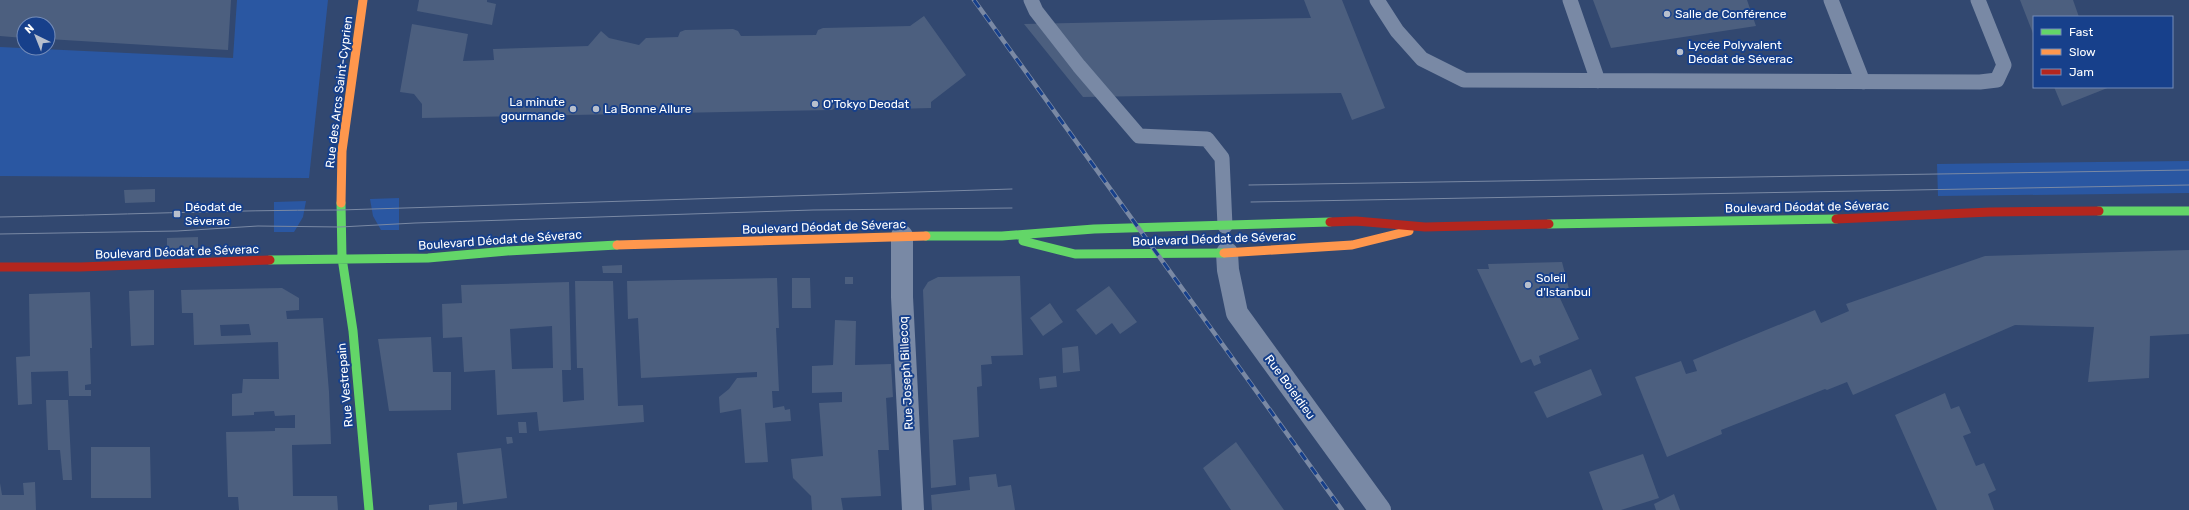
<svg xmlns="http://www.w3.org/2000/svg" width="2189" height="510" font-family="Rubik,sans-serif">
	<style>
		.green { fill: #2a57a2 }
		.building { fill: #4c5f7f; fill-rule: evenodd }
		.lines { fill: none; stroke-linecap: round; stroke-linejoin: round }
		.lane { stroke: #7989a5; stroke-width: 15 }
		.street { stroke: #7989a5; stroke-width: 22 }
		.fast { stroke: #63d668; stroke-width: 9 }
		.slow { stroke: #ff974d; stroke-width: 9 }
		.jam { stroke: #b3261e; stroke-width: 9 }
		.tram { stroke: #7a89a4; stroke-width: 1 }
		.rail-casing { stroke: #7a89a4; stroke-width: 4.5 }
		.rail { stroke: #17408b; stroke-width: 3; stroke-dasharray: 9; stroke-linecap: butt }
		.poi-dot { fill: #b7bfcd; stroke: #17408b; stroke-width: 1.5 }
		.labels { text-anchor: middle; stroke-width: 4; stroke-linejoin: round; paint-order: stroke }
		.poi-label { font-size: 12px; fill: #fff; stroke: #17408b; text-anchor: start }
		.street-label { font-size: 12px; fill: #fff; stroke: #17408b }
	</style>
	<rect width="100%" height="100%" fill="#324870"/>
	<path class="green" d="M237,0H328L309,178L0,176V47L233,58Z
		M2189,161V193L1938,196L1937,164Z
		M399,198V230H381L373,216L370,199Z
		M306,201L303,217L294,232H274V202Z"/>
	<path class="building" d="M0,0H231L228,50L48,39V24H24V38L0,36Z
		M419,0H487V2L496,4L492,25L417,11Z
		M1304,0H1342L1385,108L1352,120L1341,93L1083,97L1024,24L1311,18Z
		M1593,0H1747L1756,26L1611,48Z
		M2020,0H2073L2079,17H2034V36Z
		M924,16L966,75L931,102V108L853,110L847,103L848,100H837L835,108L832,110L422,118V104L414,94L400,92L412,24L468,34L463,61L494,60L493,49L588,46L601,31L609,38L639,45L646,38L678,37L680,32L685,30L733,29L738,31L741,36L816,35L818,30L823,28L910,26Z
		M2054,87H2110L2062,106Z
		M155,189V202L125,203L124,190Z
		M198,237V248L167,249V238Z
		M2189,250V334L2150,336L2149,378L2088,382L2094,327L2015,325L1853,395L1847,382L1827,390L1825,389L1721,430L1722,434L1667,457L1635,377L1681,361L1686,374L1697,371L1693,360L1815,310L1821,323L1849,311L1846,304L1985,256Z
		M1562,262L1569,289L1558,294L1579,339L1539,356L1541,363L1534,366L1531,359L1521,363L1477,269H1489L1488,264Z
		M622,265V273H603L602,266Z
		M1020,276L1023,355L991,356L992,364L981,365L982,386L977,387L979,437L953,440L956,485L931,488L923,290L928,282L938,277Z
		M845,277H853V284H845Z
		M777,278L779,328H776L779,391H772L773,408L784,406L785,410L790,409L791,421L765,423L768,462L745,463L741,409L720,413L719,397L729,389L737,378L757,377V372L641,378L638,318L628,319L627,281Z
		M792,278H810L811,308H792Z
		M575,281H613L618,406L643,405L644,422L539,431L537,412L497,415L495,370L464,372L462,337L443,338L442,304L462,303L461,285L569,282L571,370H562L563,402L584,400L583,368H577ZM552,326L553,368L512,369L510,329Z
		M1109,286L1137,322L1120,334L1112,323L1096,335L1076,310Z
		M282,288L299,298V310L286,311L287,319L323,318L329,392L331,444L292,445L293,496H337L338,510H239L238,497H228L226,432L275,431V428H295V415L275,416L274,411L254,412V415L232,416V394L242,393L243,379H279L278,342L194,345L193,313H182L181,290ZM249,324L251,335L221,336L220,325Z
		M154,290V345L131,346L129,291Z
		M90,292L92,348H90L91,384L85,385V390H91V396H69L68,371L31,372L32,404L18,405L16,357L30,356L29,294Z
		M1050,303L1063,322L1043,336L1030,318Z
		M835,320L856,321L855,365L891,364L893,397L886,398L889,450H878L881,496L841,498L843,510H812L811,496L793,478L791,459L823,456L819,403L842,402V392L812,393V366L833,365Z
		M431,337L433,372H451V410L389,411L378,339Z
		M1078,346L1080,371L1063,373L1062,348Z
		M1591,369L1602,395L1547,418L1534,392Z
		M1056,376L1057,387L1040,389L1039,378Z
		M1945,393L1951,409L1959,406L1971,433L1963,436L1976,466L1984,463L1996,490L1988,494L1994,510H1937L1895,415Z
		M46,400H68L72,480H63L60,450H48Z
		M518,422H526L527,433H519Z
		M506,437H512L513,443L507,444Z
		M1236,442L1284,510H1231L1203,468Z
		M91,447H150L151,498H91Z
		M501,448L507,498L463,504L457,453Z
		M1643,454L1659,498L1621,510H1603L1589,472Z
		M996,474L998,487L1011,485L1015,510H932L931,495L970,490L969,477Z
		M35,482L36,510H0V483L2,495H24L23,483Z
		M1674,494L1680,510H1656L1654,504Z
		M457,502V510H429V505Z"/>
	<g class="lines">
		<path class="lane" d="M1031,0L1036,11L1079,66L1139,136L1207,139L1222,158L1225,226
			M1377,0L1397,31L1422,59L1464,80L1980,82L1997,80L2004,65L1978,0
			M1570,0L1598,81
			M1831,0L1863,82"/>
		<path class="street" d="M902,236V297L913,510
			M1227,253L1228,270L1237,313L1380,510"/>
		<path class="fast" d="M341,203L342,258L353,331L369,510
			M2099,211H2189
			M1549,224L1836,219
			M926,236H1002L1094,229L1330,222
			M1023,241L1075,254L1224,253
			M270,260L428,258L507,251L617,245"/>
		<path class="slow" d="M341,203L342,151L363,0
			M617,245L926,236
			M1224,253L1352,245L1409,231"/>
		<path class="jam" d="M1836,219L1990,212L2099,211
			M1330,222L1356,221L1425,227L1549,224
			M0,267H80L270,260"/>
		<path class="tram" d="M1249,185L2189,170
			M1251,202L2189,185
			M0,217C113,215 227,210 340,210L1012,189
			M0,234L177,231L258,226L340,227L415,223L813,210L1012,208"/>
		<g class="rail-casing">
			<path id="rail" d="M974,0L1342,510"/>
		</g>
		<use href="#rail" class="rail"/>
	</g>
	<g class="poi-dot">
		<circle cx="1667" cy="14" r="4"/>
		<circle cx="1680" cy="52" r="4"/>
		<circle cx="815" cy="104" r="4"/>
		<circle cx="573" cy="109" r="4"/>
		<circle cx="596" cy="109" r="4"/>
		<rect x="173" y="210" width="8" height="8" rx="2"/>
		<circle cx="1528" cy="285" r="4"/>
	</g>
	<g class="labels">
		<g class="poi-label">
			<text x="1675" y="18">Salle de Conférence</text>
			<text x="1688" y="49">Lycée Polyvalent<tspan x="1688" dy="14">Déodat de Séverac</tspan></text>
			<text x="565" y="106" text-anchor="end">La minute<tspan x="565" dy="14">gourmande</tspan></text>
			<text x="823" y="108">O'Tokyo Deodat</text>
			<text x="604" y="113">La Bonne Allure</text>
			<text x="185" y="211">Déodat de<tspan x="185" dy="14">Séverac</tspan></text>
			<text x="1536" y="282">Soleil<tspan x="1536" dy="14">d'Istanbul</tspan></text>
		</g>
		<g class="street-label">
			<text transform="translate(339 92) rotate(-83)" y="4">Rue des Arcs Saint-Cyprien</text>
			<text transform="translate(1807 207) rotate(-1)" y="4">Boulevard Déodat de Séverac</text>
			<text transform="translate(824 227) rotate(-2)" y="4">Boulevard Déodat de Séverac</text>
			<text transform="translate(1214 239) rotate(-2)" y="4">Boulevard Déodat de Séverac</text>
			<text transform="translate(500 240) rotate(-4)" y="4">Boulevard Déodat de Séverac</text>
			<text transform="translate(177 252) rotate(-2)" y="4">Boulevard Déodat de Séverac</text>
			<text transform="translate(906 373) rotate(-93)" y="4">Rue Joseph Billecoq</text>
			<text transform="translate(345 385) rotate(-95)" y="4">Rue Vestrepain</text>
			<text transform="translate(1290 387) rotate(54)" y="4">Rue Boieldieu</text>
		</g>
	</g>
	<rect x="2033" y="16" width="140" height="72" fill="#17408b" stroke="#748cb9"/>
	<rect x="2041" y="29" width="20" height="6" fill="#63d668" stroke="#748cb9"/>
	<text x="2069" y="36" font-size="12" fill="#ffffff">Fast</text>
	<rect x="2041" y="49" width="20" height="6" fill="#ff974d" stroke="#748cb9"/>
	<text x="2069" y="56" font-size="12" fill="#ffffff">Slow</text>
	<rect x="2041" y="69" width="20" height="6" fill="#b3261e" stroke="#748cb9"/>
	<text x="2069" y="76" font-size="12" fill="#ffffff">Jam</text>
	<g transform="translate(36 36) rotate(317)"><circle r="19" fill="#17408b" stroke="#748cb9"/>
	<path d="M0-3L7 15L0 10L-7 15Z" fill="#b7bfcd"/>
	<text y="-6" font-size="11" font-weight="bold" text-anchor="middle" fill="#ffffff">N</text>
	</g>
</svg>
